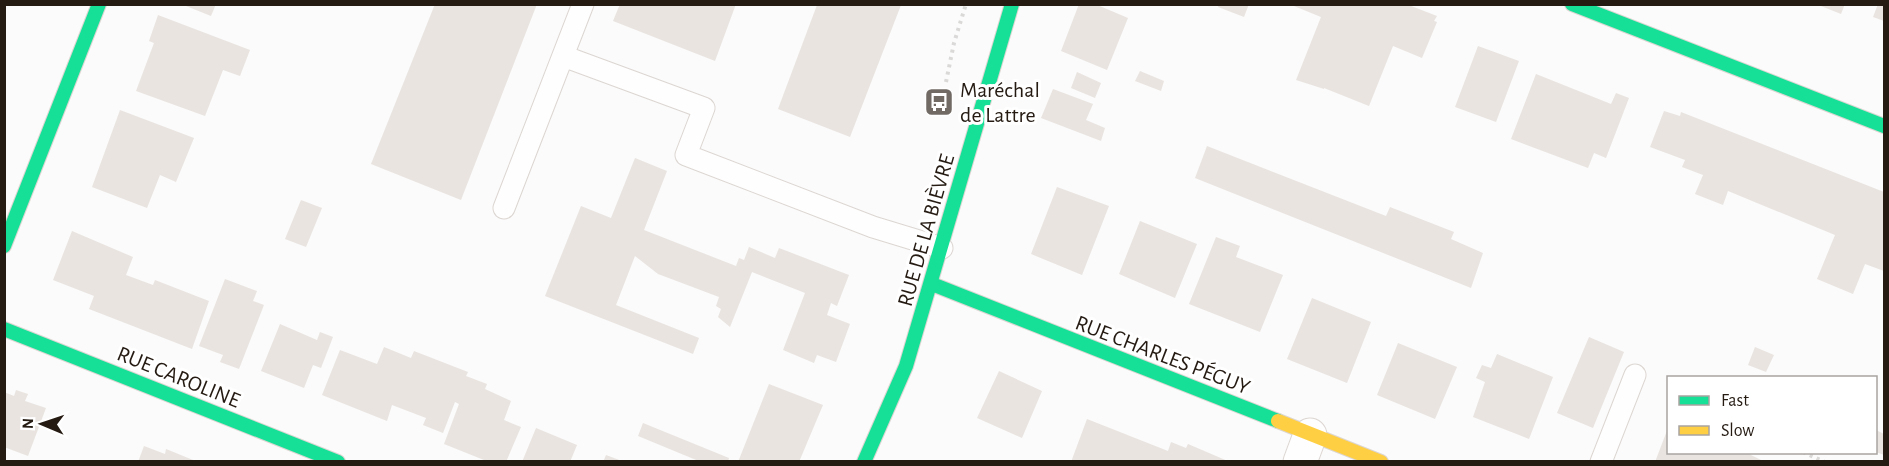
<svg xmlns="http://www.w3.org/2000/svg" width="1889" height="466" font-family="'Alegreya Sans',sans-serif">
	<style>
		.building { fill: #e9e4e0 }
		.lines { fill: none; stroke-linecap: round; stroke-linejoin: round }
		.lane-casing { stroke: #dcd6d2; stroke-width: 23 }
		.street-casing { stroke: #dcd6d2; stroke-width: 35 }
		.fast-casing { stroke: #dcd6d2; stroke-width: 16 }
		.slow-casing { stroke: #dcd6d2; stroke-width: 16 }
		.path { stroke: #dad9d8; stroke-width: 4; stroke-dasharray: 3 4.5; stroke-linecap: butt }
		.lane { stroke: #fefefe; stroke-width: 21 }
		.street { stroke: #fefefe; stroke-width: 33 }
		.fast { stroke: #16e098; stroke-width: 14 }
		.slow { stroke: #ffcf43; stroke-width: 14 }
		.labels { text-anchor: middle; stroke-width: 6; stroke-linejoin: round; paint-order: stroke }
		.poi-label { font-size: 22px; fill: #251b13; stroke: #fff; text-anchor: start }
		.street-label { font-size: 22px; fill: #251b13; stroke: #fff }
	</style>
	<rect width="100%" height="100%" fill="#fbfbfb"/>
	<path class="building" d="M181,4H216L211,16Z
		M435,4H537L461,200L371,164Z
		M620,4H736L715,61L613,21Z
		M1079,4H1095L1128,18L1107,70L1061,51Z
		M1219,4H1249L1244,17L1218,7Z
		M1289,4H1406L1437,16L1434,21L1437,22L1422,58L1393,46L1369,106L1324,88V89L1296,80L1321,17Z
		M1816,4H1845L1841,14Z
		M1878,4H1884V21L1873,17Z
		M817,5H901L850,137L778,109Z
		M158,15L250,50L240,76L223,70L205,116L136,91L154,43L149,41Z
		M1478,46L1519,61L1496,122L1455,107Z
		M1140,71L1164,81L1161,91L1135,81Z
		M1077,72L1101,83L1095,98L1071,88Z
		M1536,74L1611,104L1616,93L1629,98L1606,158L1594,153L1588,168L1511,139Z
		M1053,89L1093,104L1086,120L1105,128L1101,141L1041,118Z
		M120,110L194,138L176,182L160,175L147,208L92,187Z
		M1664,111L1680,116L1681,112L1884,192V271L1865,264L1853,294L1817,279L1835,235L1728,191L1723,205L1695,194L1703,175L1682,167L1685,160L1650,147Z
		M1207,146L1386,216L1390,207L1454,232L1451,239L1483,253L1471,288L1195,178Z
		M635,158L667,171L644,230L736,266L739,258L744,260L749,247L775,258L779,248L849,275L837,306L831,303L827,315L850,324L836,362L817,355L814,363L783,350L805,293L752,272L730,327L718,317L721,309L716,306L719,297L658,274L635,256L616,305L699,338L693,354L545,296L581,206L611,218Z
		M1057,187L1109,206L1082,275L1031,254Z
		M301,200L322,208L306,247L285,239Z
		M1140,221L1197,244L1175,298L1119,274Z
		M72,231L133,257L126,275L153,285L155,280L209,301L192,349L89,309L94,296L53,280Z
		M1216,237L1240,246L1236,257L1283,275L1260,332L1189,304Z
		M225,279L257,291L253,301L264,305L239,369L220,362L223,355L199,346Z
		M1312,298L1371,322L1347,383L1287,359Z
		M280,324L317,340L320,332L333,337L321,368L313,365L304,388L261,371Z
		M1589,337L1624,352L1593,428L1557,413Z
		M1398,343L1457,367L1435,419L1377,395Z
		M384,347L411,358L414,351L468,372L466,376L487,384L485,389L511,401L504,420L521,427L506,462H489L444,444L459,404L455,402L443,433L423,425L426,418L392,405L387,421L322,395L340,350L377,364Z
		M1755,347L1774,355L1766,372L1748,365Z
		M1497,354L1553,377L1529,439L1473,417L1485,382L1476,378L1482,365L1491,368Z
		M999,371L1042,391L1022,438L977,418Z
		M769,384L823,405L799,462H738Z
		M16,390L28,394L25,401L46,408L28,456L4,447V392L14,396Z
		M1087,419L1168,451L1171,442L1186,448L1188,444L1230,462H1071Z
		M643,423L729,458L728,462H701L638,436Z
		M536,428L577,445L570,462H522Z
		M1668,428V453H1749V454L1765,462H1655Z
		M1876,430L1884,434V455L1876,452Z
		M144,446L165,454L166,449L198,462H138Z
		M606,455L622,461V462H603Z"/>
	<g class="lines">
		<g class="lane-casing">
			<path id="lane" d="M563,56L704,108L686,155L873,227L942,248
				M504,208L583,4
				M1601,462L1635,375"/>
		</g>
		<g class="street-casing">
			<path id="street" d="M1300,462L1310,435"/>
		</g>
		<g class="fast-casing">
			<path id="fast" d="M1572,4L1884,126
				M4,246L99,4
				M932,284L1278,421
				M4,329L338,462
				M864,462L906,366L1012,4"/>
		</g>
		<g class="slow-casing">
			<path id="slow" d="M1278,421L1381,462"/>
		</g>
		<path class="path" d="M946,82L954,43L966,4
			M1803,452L1825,462"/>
		<use href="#lane" class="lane"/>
		<use href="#street" class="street"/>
		<use href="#fast" class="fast"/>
		<use href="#slow" class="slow"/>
	</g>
	<defs>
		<g id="bus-square" transform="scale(1.5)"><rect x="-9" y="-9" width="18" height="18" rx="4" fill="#706964" stroke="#fff"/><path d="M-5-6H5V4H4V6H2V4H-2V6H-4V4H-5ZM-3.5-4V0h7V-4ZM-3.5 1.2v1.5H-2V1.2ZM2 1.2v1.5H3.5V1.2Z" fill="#fff"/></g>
	</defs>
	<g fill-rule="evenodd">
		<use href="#bus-square" x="939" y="102"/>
	</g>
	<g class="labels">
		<g class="poi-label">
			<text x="960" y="97">Maréchal<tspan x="960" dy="25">de Lattre</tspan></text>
		</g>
		<g class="street-label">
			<text transform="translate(925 230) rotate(-74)" y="8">RUE DE LA BIÈVRE</text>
			<text transform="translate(1163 354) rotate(21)" y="8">RUE CHARLES PÉGUY</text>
			<text transform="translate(179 376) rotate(22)" y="8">RUE CAROLINE</text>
		</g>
	</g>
	<rect width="1889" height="466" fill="none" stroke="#251b13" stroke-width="12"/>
	<rect x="1667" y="376" width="210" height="78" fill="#ffffff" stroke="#a8a4a1" stroke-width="1.5"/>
	<rect x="1679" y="396" width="30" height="9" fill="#16e098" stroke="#a8a4a1" stroke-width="1.5"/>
	<text x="1721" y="406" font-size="18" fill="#251b13">Fast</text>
	<rect x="1679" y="426" width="30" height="9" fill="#ffcf43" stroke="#a8a4a1" stroke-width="1.5"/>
	<text x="1721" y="436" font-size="18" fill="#251b13">Slow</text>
	<g transform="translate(42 424) rotate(272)" stroke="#ffffff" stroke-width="4.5" paint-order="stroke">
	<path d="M0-4.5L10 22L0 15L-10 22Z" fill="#251b13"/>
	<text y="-9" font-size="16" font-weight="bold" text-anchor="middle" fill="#251b13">N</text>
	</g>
</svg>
